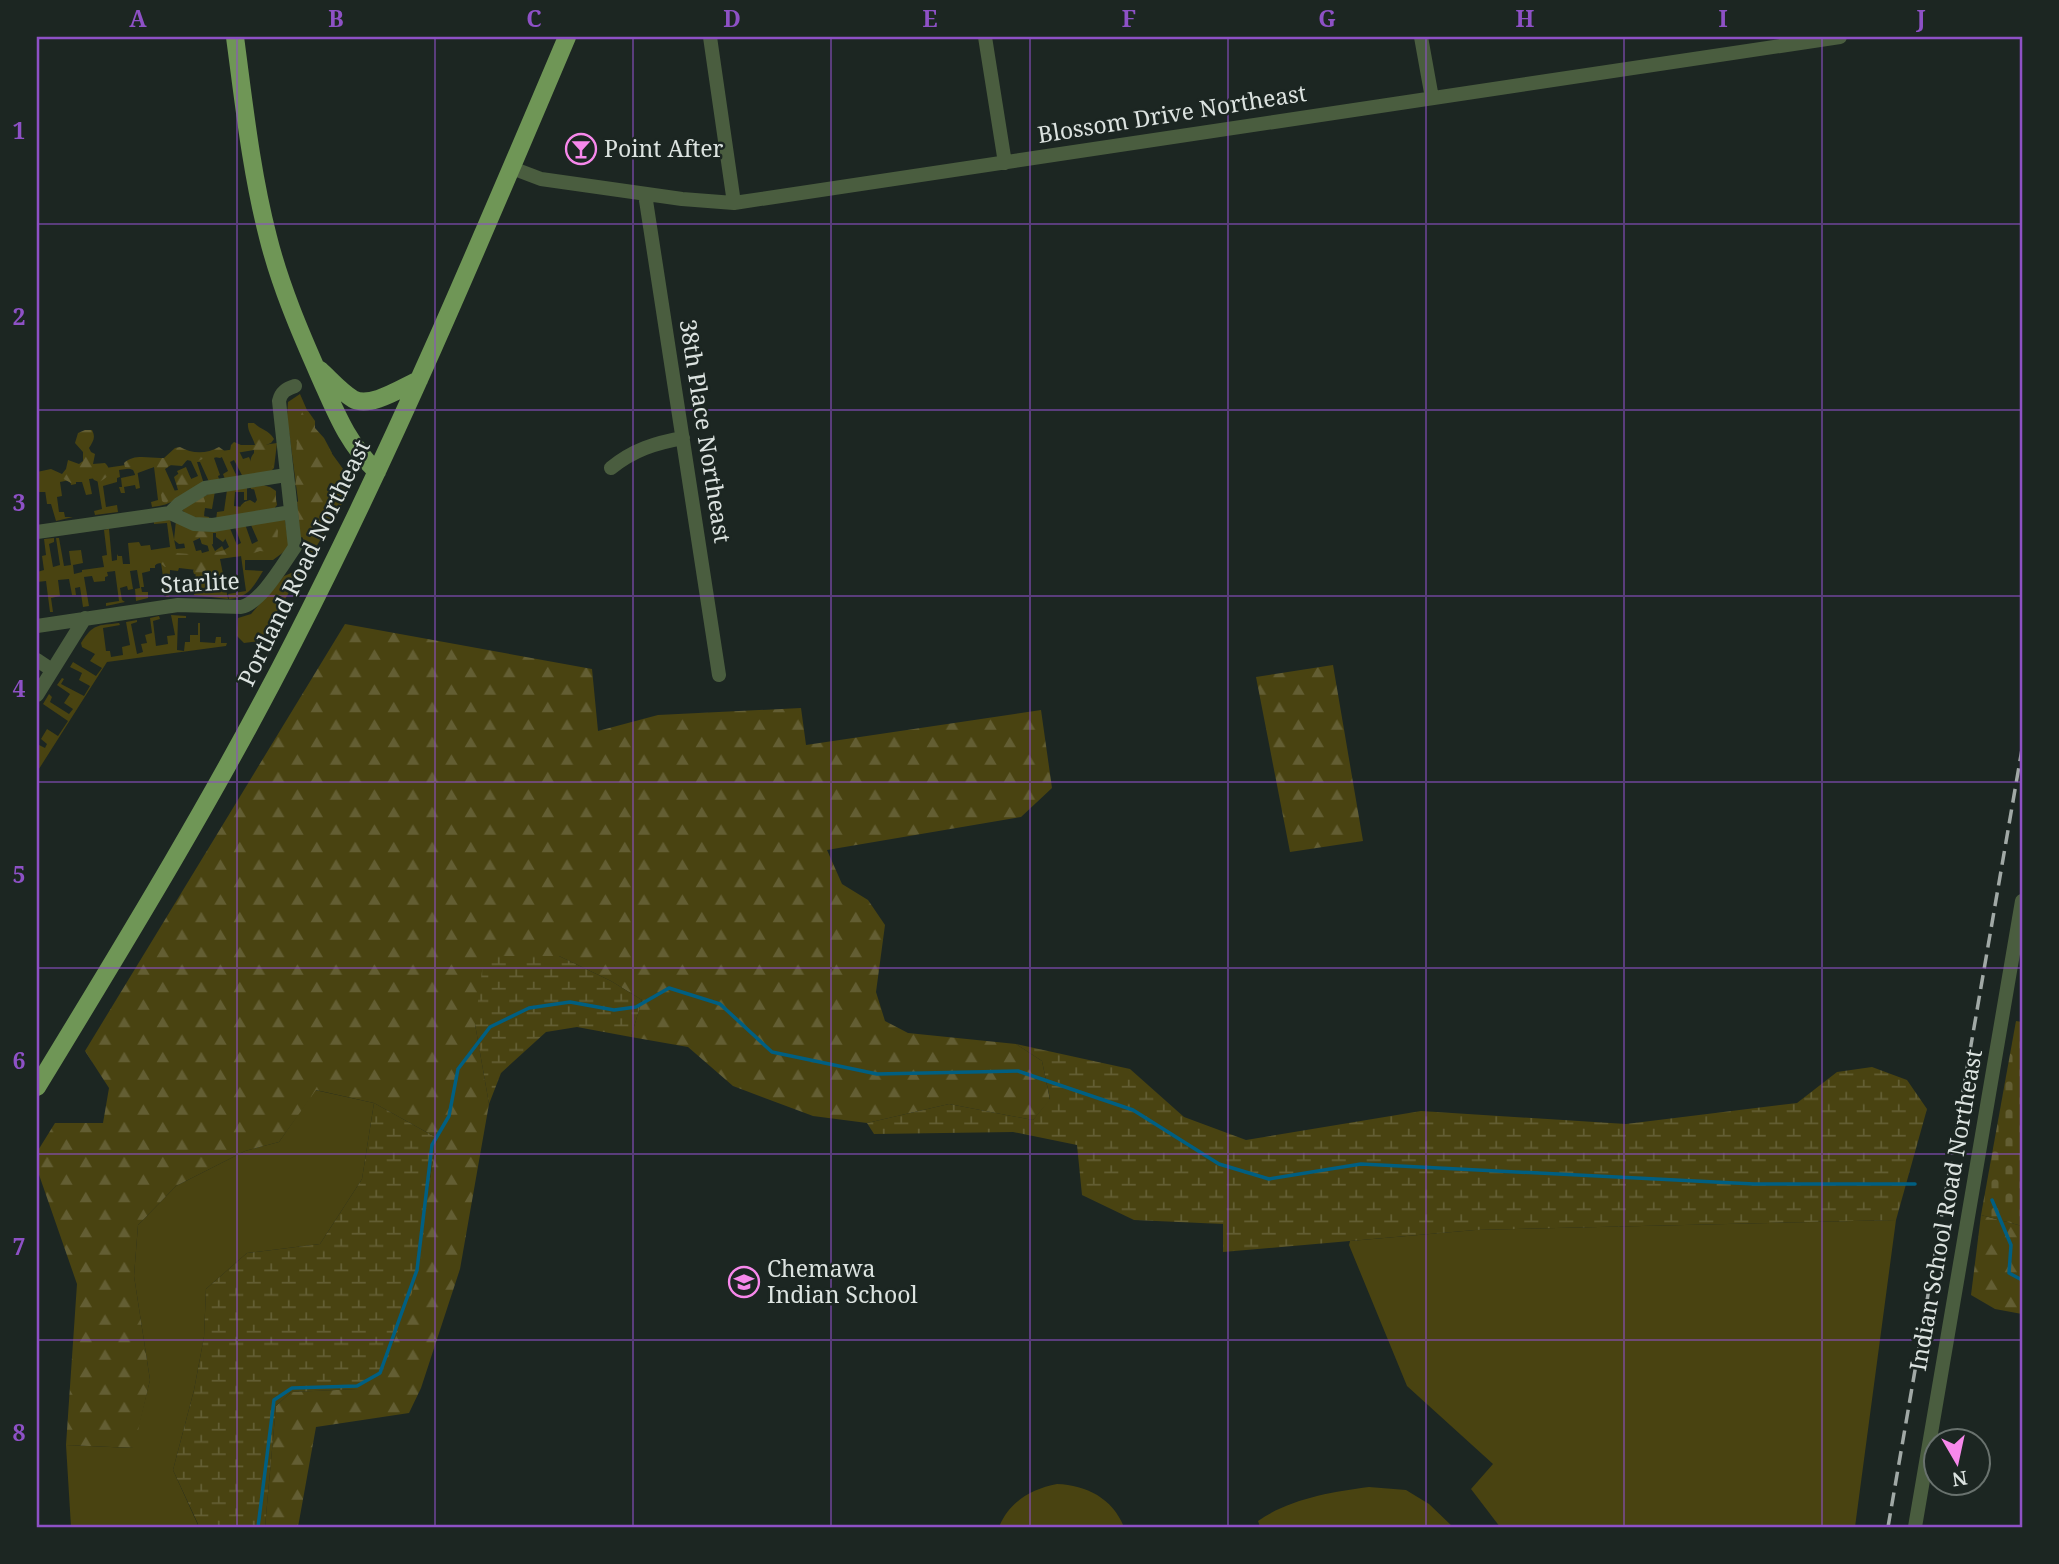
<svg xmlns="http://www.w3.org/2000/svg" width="2059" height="1564" font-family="'Noto Serif',serif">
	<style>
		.grass { fill: #494311 }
		.forest { fill: url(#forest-firs) }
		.wetland { fill: url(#wetland-marsh) }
		.cemetery { fill: url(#cemetery-stones) }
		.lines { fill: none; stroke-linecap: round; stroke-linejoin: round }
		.stream { stroke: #005f82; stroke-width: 3.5 }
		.minor { stroke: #4a5d3f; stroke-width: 14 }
		.major { stroke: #6f9656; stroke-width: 18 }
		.rail { stroke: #a1a9a6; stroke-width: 3.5; stroke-dasharray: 14 7; stroke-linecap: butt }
		.grid { fill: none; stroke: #8e51c6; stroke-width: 2; stroke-opacity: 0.55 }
		.labels { text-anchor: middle; stroke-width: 5; stroke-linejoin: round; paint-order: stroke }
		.street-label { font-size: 23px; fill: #dce3e0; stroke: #1c2622 }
		.poi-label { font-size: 23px; fill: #dce3e0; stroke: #1c2622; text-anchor: start }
		.neatline { fill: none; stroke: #8e51c6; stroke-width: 2.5 }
		.grid-label { font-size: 23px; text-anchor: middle; font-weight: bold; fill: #8e51c6 }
	</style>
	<defs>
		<pattern id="forest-firs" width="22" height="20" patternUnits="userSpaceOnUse" patternTransform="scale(1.75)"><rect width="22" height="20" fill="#494311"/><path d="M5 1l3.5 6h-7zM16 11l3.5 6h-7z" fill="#635e33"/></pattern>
		<pattern id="wetland-marsh" width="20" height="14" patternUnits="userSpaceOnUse" patternTransform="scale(1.75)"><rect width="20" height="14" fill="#494311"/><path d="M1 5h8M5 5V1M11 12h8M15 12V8" fill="none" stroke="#635e33"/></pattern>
		<pattern id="cemetery-stones" width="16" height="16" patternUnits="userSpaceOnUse" patternTransform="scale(1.75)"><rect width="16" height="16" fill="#494311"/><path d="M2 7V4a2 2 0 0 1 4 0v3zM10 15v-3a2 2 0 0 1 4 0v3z" fill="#635e33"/></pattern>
	</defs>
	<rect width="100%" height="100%" fill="#1c2622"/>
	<path class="grass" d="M300,394L317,433L346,473V486L343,502L260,641L244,643L237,636L238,618L251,614L284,576L296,571L305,554L287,416L288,402Z
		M277,443L274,468L268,474L256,448L239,451L243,459L249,457L256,473L244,479L234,460L230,462L238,479L226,482L223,474L228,471L221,455L214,458L220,475L218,476L220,482L210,484L200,462H197L204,484L182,494L184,486L177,471L186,467L191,479L198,476L190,459L176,465L174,463L165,469L178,498C169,504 162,506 152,507L151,502L158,500L154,467L137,469L140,488L136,489L135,485L124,487L125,493H121L119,487H122L121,478L135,475L134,468L119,470L120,477L117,478V482L103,486L106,507L117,505L118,512L95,515L94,511L102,509L97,478L89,479L92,494L86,495L82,482H76V484L71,485L70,480L60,482L62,496L57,497L59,512H64L65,517H73L56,521L51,504H47L45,490L37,478Z
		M260,484C272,487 276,493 277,505L272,511L212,522L182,511L188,504L215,491L212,509L205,508L203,516L209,517V520H216L217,512L224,511L227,490L247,486V500H244V492H235L234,506L257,509L258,490L251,489L250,485Z
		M170,519L176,549L185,548L182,532L191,534L196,551L201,550L202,553L209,551L207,543L202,544L198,531H205L215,551L222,546L224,550L229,547L225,538L229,526L237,545L241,543L234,525L245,524L252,544L258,541L251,525L285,519L289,548L273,560H245V570L263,571C254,586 248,598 229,599L228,594L246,591L241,556L220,559L228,599L194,595L196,570L179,568L178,571L170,570L169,597H166L161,563L155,564V568H150V571L142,573L144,587H141L142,592H148V598L136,601L135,589L140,588L137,570L130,571L133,589L128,590L127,586L120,588L122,600L125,602L106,606V603L119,601L115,571L107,572L108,576L105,577V581L94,582L92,576L84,577L89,606L83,607L80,587L75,588L76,595H72L69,579L58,580L60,596L51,598L53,612H50L46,581L37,582V572L44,570L42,556L46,555L44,539L54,538V542L49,544L53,567L60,565L56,538H59L64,566L71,565L69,551L81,550L83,563L73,565L74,574L82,572V570L104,567L102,556L107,555L104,530L109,529L112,561L117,560V554L118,556H122L123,564H130L128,543L139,542L141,546L150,545L151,550L170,547L167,523L154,524V521Z
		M171,615L186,616V618H178L177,650L184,651L185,642H190V635H198V623H200V642L215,643L216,637H221V643H227L226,646L107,662L37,772V744L45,748L47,744L41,739L47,729L58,736L68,721L43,704L49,694L52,697L50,702L69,714L73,709L64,703L70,694L57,685L62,678L64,679L61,684L84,696L90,686L79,680L82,673L70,667L73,662L96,676L102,668L90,661L95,654L82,647L81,643C94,623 97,626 119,623L120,625L103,628L106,651H110L111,657L123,655L122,647L130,645L126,622L137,620V622L131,624L137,654L143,652L141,644L147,643L145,635L152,633L150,618L159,616L160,619L153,621L156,646L168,644L167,636L175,635Z
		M315,1090L374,1103L362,1179L320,1244L247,1253L206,1289L204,1337L194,1390L173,1470L198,1525L196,1527H71L66,1445L133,1448L150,1380L134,1276L138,1225L176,1186L245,1151L279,1142Z
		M1896,1220L1855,1527H1500L1471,1489L1493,1464L1407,1386L1349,1245L1350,1241L1475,1230Z
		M1057,1484C1087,1485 1113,1499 1124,1527H999C1009,1502 1031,1489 1057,1484Z
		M1369,1487L1406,1490L1429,1504L1453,1527H1260L1258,1521C1289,1499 1331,1492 1369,1487Z"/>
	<path class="forest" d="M303,410L308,411L315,421V428L324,438L332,453L330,456C331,463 322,521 317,527C314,531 309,533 305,538L300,537L297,502L304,497L306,493L295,485L297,476L300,474L303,469L296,453L297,442L289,432L288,425L300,417Z
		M248,423H254C261,430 269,430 274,439L271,443L266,445L274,452L272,470L267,475L254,474C251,466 248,460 254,453V450L236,453L230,451L231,445L234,442L241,445H255C253,437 247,431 248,423Z
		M85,430H92C96,438 93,441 89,448L91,452L95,454L93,464L105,463C113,471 108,478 99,482L94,480L92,477L84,481L80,480L71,483L60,477L56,481L55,488L46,492H37V472L51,469L62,474L66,469L68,460L79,464L83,461V452L75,443L78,433Z
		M180,447C192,454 207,454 219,447L226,452L224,456L220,458L209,456L196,462L187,460L182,466L169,465L167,468H162L167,492L178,490L174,477L178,474H188L194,483L193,488L173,502L168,501L166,504L162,501L157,469L154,467L135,474L133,470L125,467L124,463C135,453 150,459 164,458L175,448Z
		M256,484L270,487L276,491V501L273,519L278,531L277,545L282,546L281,550L270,552L260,551L244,556L222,557L212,560L209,567L200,575L194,574L193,571L197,563L193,561L165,567L159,562L152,568L149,566L140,570L131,569L130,565L142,557L167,556L171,549L175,553L205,555L225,550L263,547L258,541L257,527L260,522L263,511L260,507L257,511L241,517C237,509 241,502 250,500L255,503L257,500L254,489Z
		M203,496L205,501L204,518L230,529L229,534L223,542L216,537V533H213V544L209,546L202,544L200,538L189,543L179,544L174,540L176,520L184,516L185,508Z
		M345,624L592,669L598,731L658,715L801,708L806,745L1041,710L1052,788L1021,817L827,850L842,884L868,900L885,925L876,992L885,1021L908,1033L1016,1044L1042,1061L1050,1100L1033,1120L949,1104L867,1123L813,1116L733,1086L688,1047L631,1037L642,1000L611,981L559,956L475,1024L489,1104L460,1269L421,1388L409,1413L316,1427L298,1527H265L276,1406L291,1392L359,1389L428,1190L437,1138L374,1103L316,1090L279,1142L245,1151L176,1186L138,1225L134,1276L150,1380L134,1448L66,1445L77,1284L37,1169V1152L55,1123H103L109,1088L85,1051Z
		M1333,665L1363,841L1290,852L1256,677Z
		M1981,1215L2022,1226V1314L1995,1309L1971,1295Z"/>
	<path class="wetland" d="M484,956H559L611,981L642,1000L631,1037L577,1027L546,1032L501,1073L489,1104L475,1024Z
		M1016,1044L1130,1069L1184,1117L1246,1140L1421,1111L1626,1124L1797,1103L1837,1072L1872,1067L1907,1080L1927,1109L1896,1220L1475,1230L1223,1252V1224L1134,1220L1082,1195L1077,1145L1013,1132L874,1134L867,1123L949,1104L1033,1120L1050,1099L1042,1061Z
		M374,1103L437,1138L428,1190L420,1271L380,1380L359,1389L291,1392L276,1406L265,1527H196L198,1524L173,1470L194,1390L204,1337L206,1289L247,1253L320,1244L362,1179Z"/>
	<path class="cemetery" d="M2016,1021L2022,1022V1226L1981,1215Z"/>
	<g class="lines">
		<path class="stream" d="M1992,1200L2011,1245L2009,1273L2022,1280
			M258,1527L274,1400L292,1388L357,1386L380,1373L417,1270L432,1145L449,1116L458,1069L490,1027L529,1008L570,1002L614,1010L636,1007L669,988L720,1004L772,1052L877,1074L1018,1071L1133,1110L1219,1164L1269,1179L1361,1164L1754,1184H1915"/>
		<path class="minor" d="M710,37L734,203
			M985,37L1005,163
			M1421,37L1432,98
			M512,168L541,179L682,199L734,203L1840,37
			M645,194L719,675
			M611,468C633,450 655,443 683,438
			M286,475L205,488L179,504L170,513L194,524L213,525L291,512
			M37,532L170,513
			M37,626L178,605L241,607C261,603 283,564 295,547L279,401C281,392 286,389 295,386
			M37,660L52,670
			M37,695L85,618
			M1915,1527L2022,901"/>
		<path class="major" d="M235,37C244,104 251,171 268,237C280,285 300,332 320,377C337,415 347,442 377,472
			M320,370C330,379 341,392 353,399C370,409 403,387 419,380
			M37,1087C126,941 216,794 294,641C395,444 481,240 567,37"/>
		<path class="rail" d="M1888,1527L2022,749"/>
	</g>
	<path class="grid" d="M237,37V1527M435,37V1527M633,37V1527M831,37V1527M1030,37V1527M1228,37V1527M1426,37V1527M1624,37V1527M1822,37V1527M37,224H2022M37,410H2022M37,596H2022M37,782H2022M37,968H2022M37,1154H2022M37,1340H2022"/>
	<defs>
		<g id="bar-ring" transform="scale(1.575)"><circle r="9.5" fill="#1c2622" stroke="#f788eb" stroke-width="1.5"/><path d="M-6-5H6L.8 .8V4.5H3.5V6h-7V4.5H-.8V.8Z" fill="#f788eb"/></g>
		<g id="school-ring" transform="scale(1.575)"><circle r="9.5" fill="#1c2622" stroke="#f788eb" stroke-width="1.5"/><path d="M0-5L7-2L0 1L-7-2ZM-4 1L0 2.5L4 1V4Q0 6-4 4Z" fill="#f788eb"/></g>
	</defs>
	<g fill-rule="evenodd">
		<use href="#bar-ring" x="581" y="149"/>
		<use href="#school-ring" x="744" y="1282"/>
	</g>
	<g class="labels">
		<g class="street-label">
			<text transform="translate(1172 114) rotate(-9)" y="8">Blossom Drive Northeast</text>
			<text transform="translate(705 431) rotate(81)" y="8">38th Place Northeast</text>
			<text transform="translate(304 563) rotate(-64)" y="8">Portland Road Northeast</text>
			<text transform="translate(200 583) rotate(-3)" y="8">Starlite</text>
			<text transform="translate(1946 1210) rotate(-80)" y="8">Indian School Road Northeast</text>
		</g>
		<g class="poi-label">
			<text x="604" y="157">Point After</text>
			<text x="767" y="1277">Chemawa<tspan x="767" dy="26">Indian School</tspan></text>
		</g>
	</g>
	<rect width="2059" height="1564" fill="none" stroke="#1c2622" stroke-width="77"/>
	<g transform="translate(1957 1462) rotate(171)"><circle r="33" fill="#1c2622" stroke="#69726e" stroke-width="2"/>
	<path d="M0-5L12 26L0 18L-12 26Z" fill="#f788eb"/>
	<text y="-10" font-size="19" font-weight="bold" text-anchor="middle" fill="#dce3e0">N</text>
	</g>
	<rect x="38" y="38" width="1983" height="1488" class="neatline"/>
	<g class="grid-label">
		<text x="138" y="27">A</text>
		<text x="336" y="27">B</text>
		<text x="534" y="27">C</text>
		<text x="732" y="27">D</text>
		<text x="930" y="27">E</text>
		<text x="1129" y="27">F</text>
		<text x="1327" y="27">G</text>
		<text x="1525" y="27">H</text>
		<text x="1723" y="27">I</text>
		<text x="1921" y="27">J</text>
		<text x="19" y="139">1</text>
		<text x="19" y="325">2</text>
		<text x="19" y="511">3</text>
		<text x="19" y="697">4</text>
		<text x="19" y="883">5</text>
		<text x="19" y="1069">6</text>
		<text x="19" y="1255">7</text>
		<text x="19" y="1441">8</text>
	</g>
</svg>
